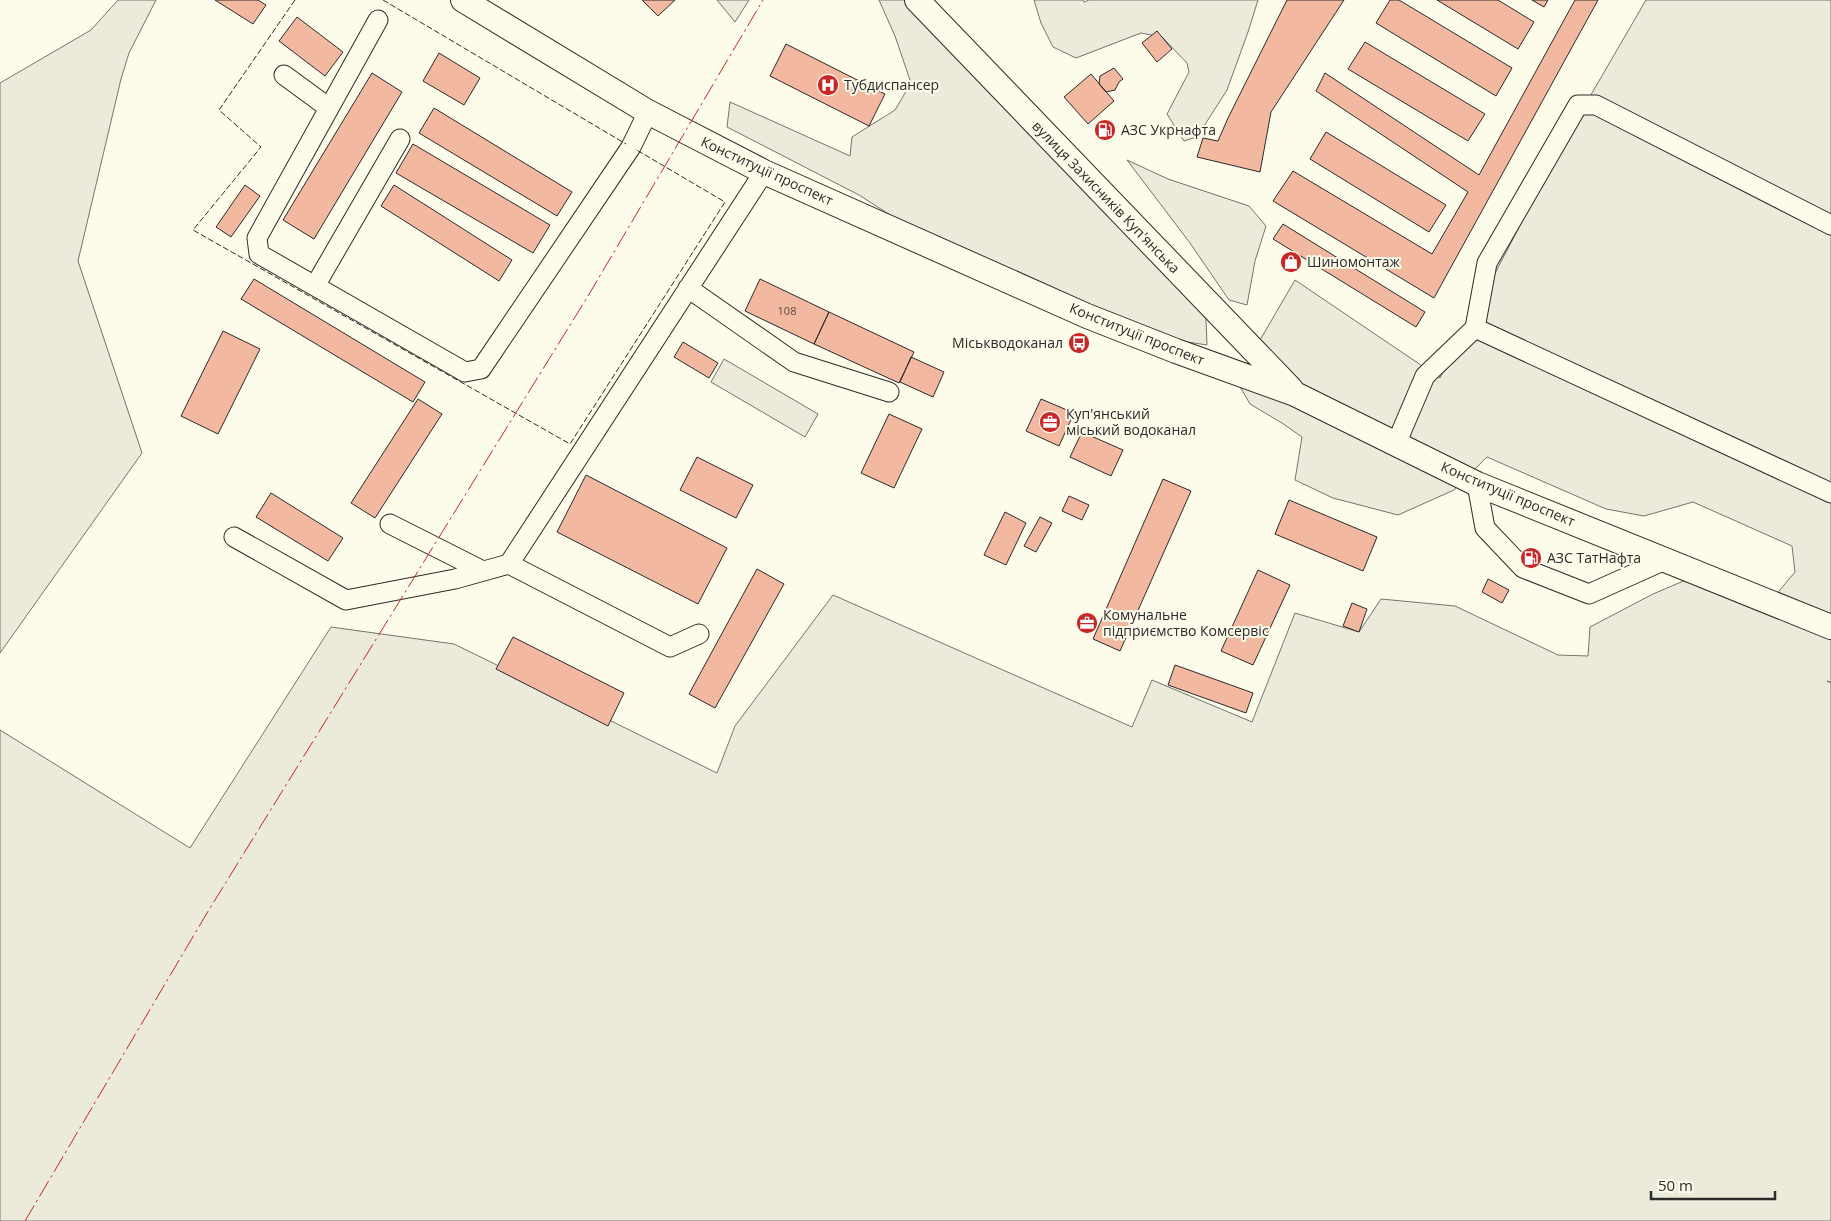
<svg xmlns="http://www.w3.org/2000/svg" width="1831" height="1221" font-family="'Open Sans',sans-serif">
	<style>
		.green { fill: #ecebdb; stroke: #74746e }
		.parking { fill: #eceadb; stroke: #74746e }
		.building { fill: #f2b8a0; stroke: #2b2b2b }
		.lines { fill: none; stroke-linecap: round; stroke-linejoin: round }
		.minor-casing { stroke: #2b2b2b; stroke-width: 21 }
		.major-casing { stroke: #2b2b2b; stroke-width: 26 }
		.minor { stroke: #fdfbea; stroke-width: 19 }
		.major { stroke: #fdfbea; stroke-width: 24 }
		.fence { stroke: #2b2b2b; stroke-width: 1; stroke-dasharray: 6 2.5; stroke-linecap: butt }
		.power { stroke: #c62828; stroke-width: 1; stroke-dasharray: 18 4 2.5 4; stroke-linecap: butt }
		.labels { text-anchor: middle; stroke-width: 4; stroke-linejoin: round; paint-order: stroke }
		.number-label { font-size: 11px; fill: #5d4e48 }
		.poi-label { font-size: 14px; fill: #2b2b2b; stroke: #fdfbea; text-anchor: start }
		.street-label { font-size: 14px; fill: #2b2b2b; stroke: #fdfbea }
	</style>
	<rect width="100%" height="100%" fill="#fdfbea"/>
	<path class="green" d="M118,0H156L129,53L121,79L78,261L142,453L0,653V83L91,30Z
		M717,0H749L735,22Z
		M879,0H911L1193,296L1206,319L1207,345L1161,338L937,245L859,195L727,127L730,102L850,156L852,137L895,110L911,83L895,36Z
		M1034,0H1083L1084,2L1089,0H1258L1248,32L1227,90L1197,137L1184,141L1167,114L1189,72L1187,63L1162,37L1141,33L1076,58L1053,47L1041,23Z
		M1646,0H1831V682L1827,681L1831,683V1221H0V730L190,848L331,627L454,644L717,773L735,726L833,595L1132,727L1152,680L1252,722L1295,613L1359,632L1381,599L1455,606L1558,655L1588,656L1590,627L1653,594L1714,568L1774,597L1795,572L1792,546L1693,502L1644,516L1606,509L1487,457L1454,490L1398,515L1333,498L1295,480L1302,437L1282,423L1250,404L1239,385L1287,398L1260,340L1295,280L1440,378L1567,136Z
		M1127,160L1168,179L1249,206L1266,226L1255,261L1247,305L1229,300L1190,243Z"/>
	<path class="parking" d="M724,359L818,414L805,437L711,382Z"/>
	<path class="building" d="M215,0H258L266,5L253,24Z
		M642,0H675L658,16Z
		M1287,0H1344L1271,112L1260,172L1197,157L1203,138L1218,141L1228,118Z
		M1390,0H1399L1512,68L1496,96L1376,23Z
		M1437,0H1498L1534,22L1518,49Z
		M1532,0H1548L1544,7Z
		M1575,0H1598L1434,298L1273,201L1293,171L1432,254L1468,192L1316,91L1325,73L1479,175Z
		M297,17L343,52L325,76L279,41Z
		M1157,31L1172,49L1157,62L1142,43Z
		M1365,42L1485,114L1468,141L1348,69Z
		M786,44L885,94L869,126L770,76Z
		M439,53L480,78L464,105L423,81Z
		M1114,68L1123,79L1119,82L1115,90L1106,92L1099,84L1100,76Z
		M372,73L402,92L314,239L283,220Z
		M1091,74L1114,101L1088,124L1064,97Z
		M434,108L572,192L557,216L419,133Z
		M1326,132L1446,205L1429,232L1310,159Z
		M413,144L550,225L533,253L396,173Z
		M245,185L260,196L231,237L216,227Z
		M394,185L512,260L499,281L381,206Z
		M1283,224L1425,312L1416,327L1273,239Z
		M254,279L425,382L413,402L241,299Z
		M760,279L829,312L814,344L745,311Z
		M829,312L914,352L899,383L814,344Z
		M223,331L260,349L218,434L181,416Z
		M683,342L718,363L709,378L674,357Z
		M911,357L944,372L933,397L900,382Z
		M418,399L442,414L375,518L351,503Z
		M1041,399L1074,413L1059,446L1026,431Z
		M889,414L922,429L894,488L861,473Z
		M1082,432L1123,450L1111,476L1070,457Z
		M697,457L753,485L736,518L680,490Z
		M586,475L727,548L698,604L557,532Z
		M1163,479L1191,491L1120,651L1093,639Z
		M271,493L343,538L328,561L256,517Z
		M1069,496L1089,505L1082,520L1062,511Z
		M1289,500L1377,537L1363,571L1275,534Z
		M1005,512L1026,523L1006,565L984,555Z
		M1040,517L1052,523L1036,552L1024,546Z
		M757,569L784,584L715,708L689,694Z
		M1258,570L1290,585L1253,665L1221,651Z
		M1488,579L1509,590L1502,603L1482,592Z
		M1352,603L1367,609L1359,632L1343,626Z
		M513,637L624,693L608,726L496,669Z
		M1175,665L1253,693L1246,713L1168,685Z"/>
	<g class="lines">
		<g class="minor-casing">
			<path id="minor" d="M378,20L257,238L259,254L465,372L481,369L631,147L648,112
				M284,75L329,108
				M315,286L400,139
				M688,288L794,362L889,392
				M1475,328L1831,493
				M1396,444L1425,376L1475,328L1487,263L1578,105H1596L1831,225
				M1477,484L1485,528L1523,568L1589,594L1665,560
				M390,524L483,571
				M234,537L346,600L455,579L509,564L764,172
				M509,564L670,647L699,634"/>
		</g>
		<g class="major-casing">
			<path id="major" d="M463,0L648,112L764,172L1087,316L1176,351L1295,394L1477,484L1831,627
				M917,0L1291,389"/>
		</g>
		<use href="#minor" class="minor"/>
		<use href="#major" class="major"/>
		<path class="fence" d="M295,0L219,110L261,147L193,230L570,444L725,202L635,149
			M383,0L626,144"/>
		<path class="power" d="M25,1221L207,913L588,296L763,0"/>
	</g>
	<defs>
		<g id="hospital-disc" transform="scale(1.125)"><circle r="9.5" fill="#c62828" stroke="#fdfbea"/><path d="M-5-5h3v3.5h4V-5h3V5h-3V1.5h-4V5h-3Z" fill="#fff"/></g>
		<g id="fuel-disc" transform="scale(1.125)"><circle r="9.5" fill="#c62828" stroke="#fdfbea"/><path d="M-5.5-6h7V0h2V4h1.3V-2.5L3-4.5l.8-.8L6-3V5H2.5V1h-1V6h-7ZM-4.2-4.7v3.2H.2V-4.7Z" fill="#fff"/></g>
		<g id="shop-disc" transform="scale(1.125)"><circle r="9.5" fill="#c62828" stroke="#fdfbea"/><path d="M-5-2.5h2.3a2.7 3.5 0 0 1 5.4 0H5L5.5 6h-11ZM-1.5-2.5h3a1.5 2.3 0 0 0-3 0Z" fill="#fff"/></g>
		<g id="bus-disc" transform="scale(1.125)"><circle r="9.5" fill="#c62828" stroke="#fdfbea"/><path d="M-5-6H5V4H4V6H2V4H-2V6H-4V4H-5ZM-3.5-4V0h7V-4ZM-3.5 1.2v1.5H-2V1.2ZM2 1.2v1.5H3.5V1.2Z" fill="#fff"/></g>
		<g id="office-disc" transform="scale(1.125)"><circle r="9.5" fill="#c62828" stroke="#fdfbea"/><path d="M-6-3h4V-5.5h4V-3h4V5H-6ZM-1-4.5V-3h2v-1.5ZM-6 0V1H6V0Z" fill="#fff"/></g>
	</defs>
	<g fill-rule="evenodd">
		<use href="#hospital-disc" x="828" y="85"/>
		<use href="#fuel-disc" x="1105" y="130"/>
		<use href="#shop-disc" x="1291" y="262"/>
		<use href="#bus-disc" x="1079" y="343"/>
		<use href="#office-disc" x="1050" y="422"/>
		<use href="#fuel-disc" x="1531" y="558"/>
		<use href="#office-disc" x="1087" y="623"/>
	</g>
	<g class="labels">
		<g class="number-label">
			<text x="787" y="315">108</text>
		</g>
		<g class="poi-label">
			<text x="844" y="90">Тубдиспансер</text>
			<text x="1121" y="135">АЗС Укрнафта</text>
			<text x="1307" y="267">Шиномонтаж</text>
			<text x="1063" y="348" text-anchor="end">Міськводоканал</text>
			<text x="1066" y="419">Куп'янський<tspan x="1066" dy="16">міський водоканал</tspan></text>
			<text x="1547" y="563">АЗС ТатНафта</text>
			<text x="1103" y="620">Комунальне<tspan x="1103" dy="16">пiдприємство Комсервiс</tspan></text>
		</g>
		<g class="street-label">
			<text transform="translate(767 171) rotate(25)" y="5">Конституції проспект</text>
			<text transform="translate(1106 197) rotate(46)" y="5">вулиця Захисників Куп'янська</text>
			<text transform="translate(1137 334) rotate(22)" y="5">Конституції проспект</text>
			<text transform="translate(1508 494) rotate(23)" y="5">Конституції проспект</text>
		</g>
	</g>
	<path d="M1651 1191v8h124v-8" fill="none" stroke="#2b2b2b" stroke-width="2.5"/>
	<text x="1658" y="1191" font-size="15" fill="#2b2b2b" stroke="#fdfbea" stroke-width="4" paint-order="stroke">50 m</text>
</svg>
